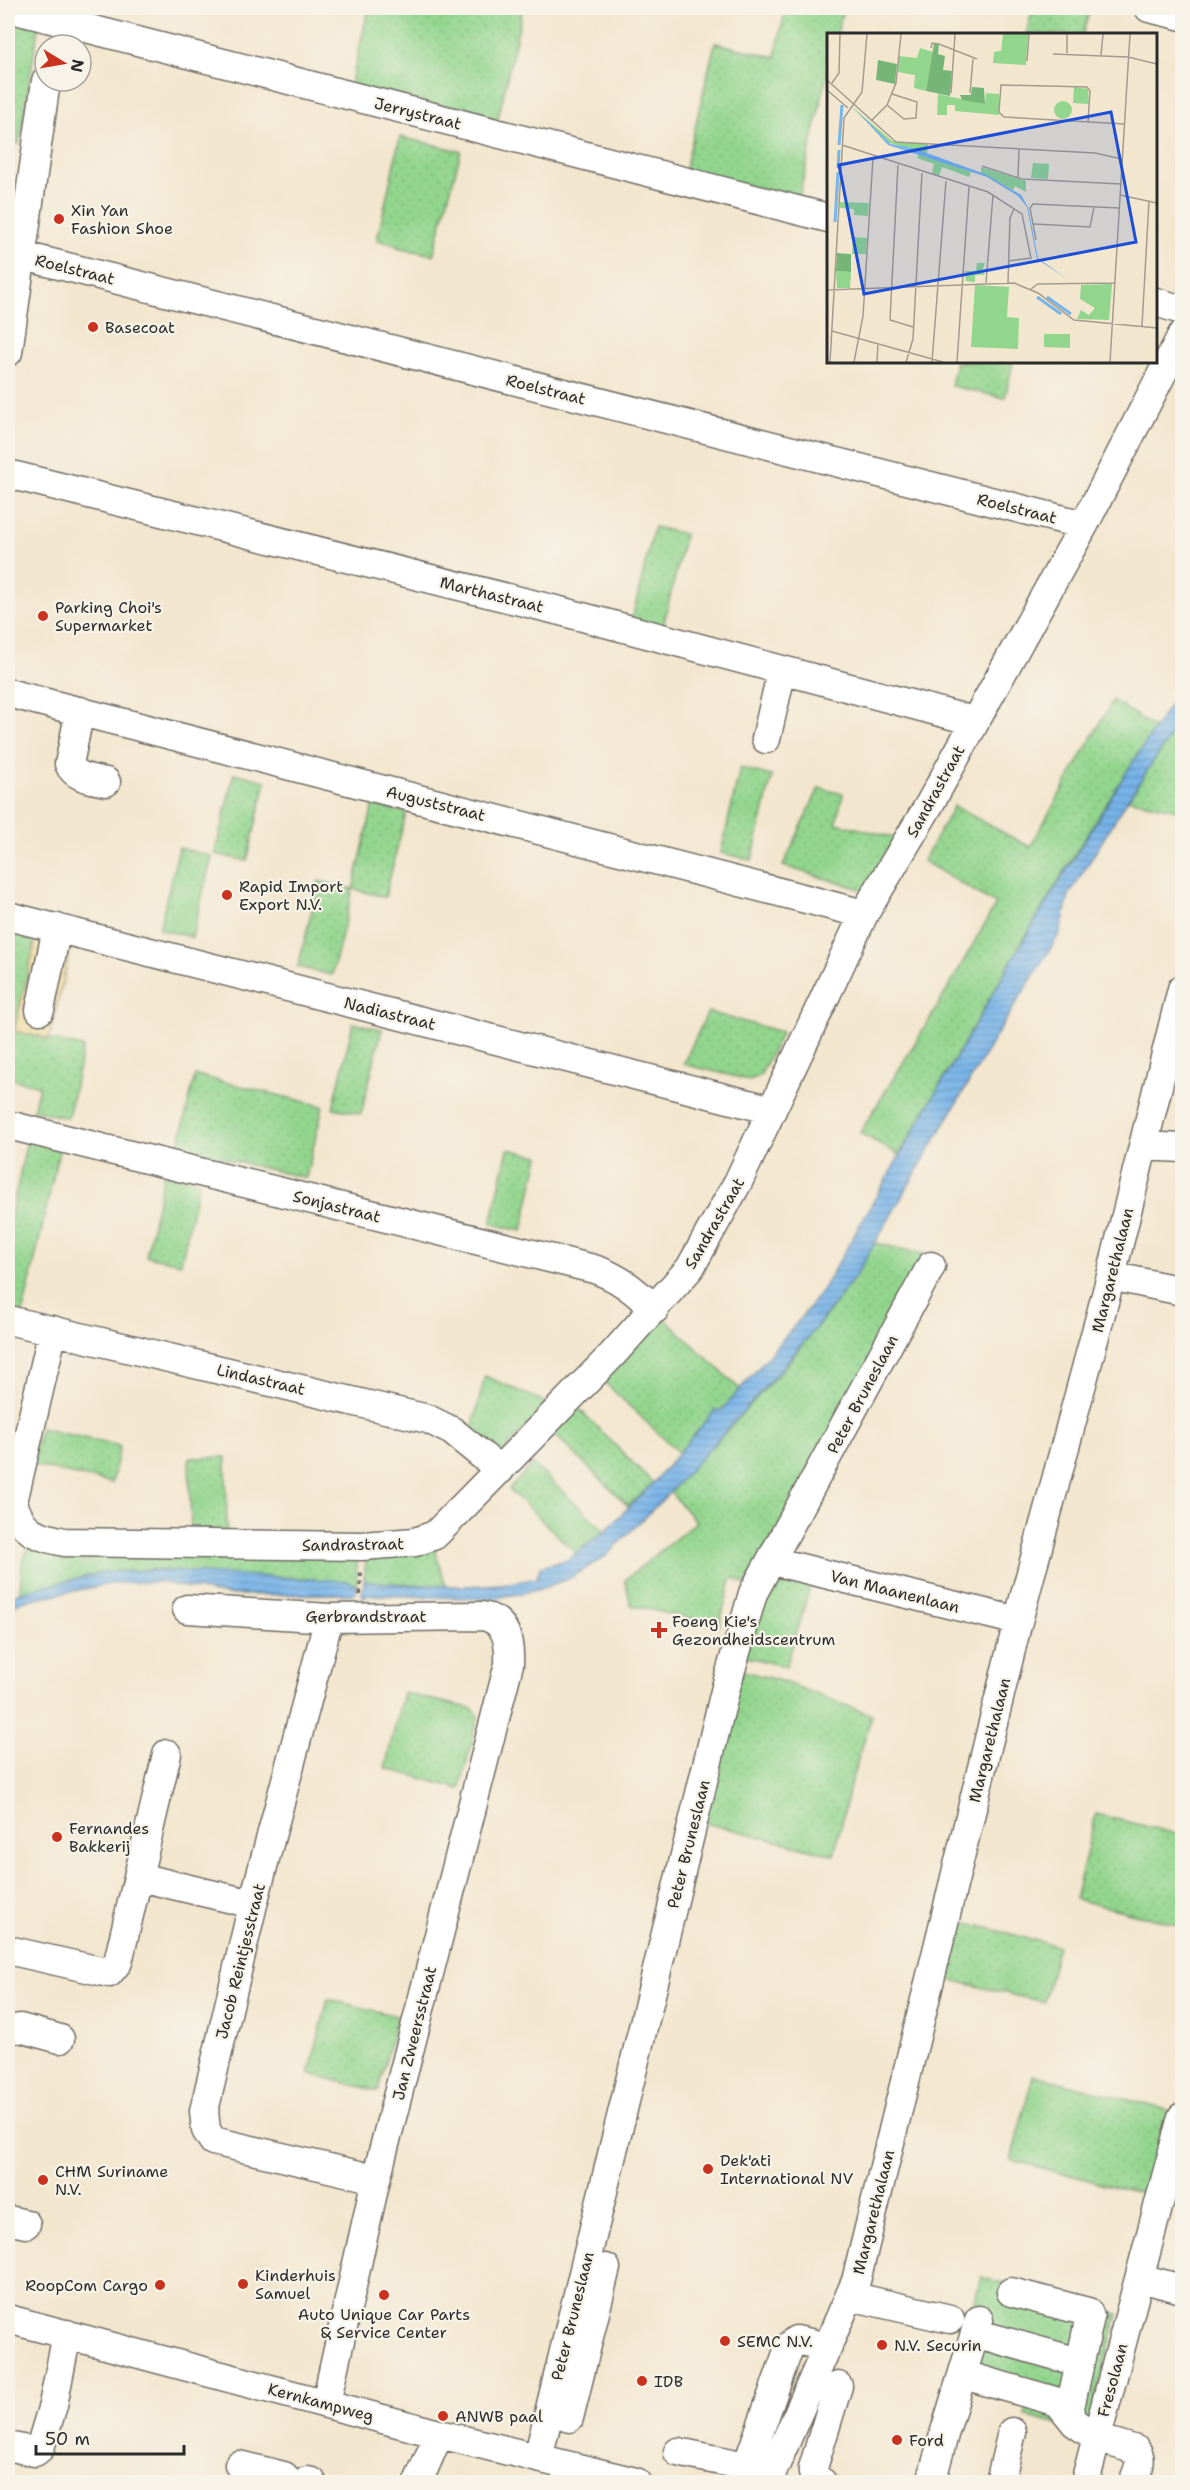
<svg xmlns="http://www.w3.org/2000/svg" width="1190" height="2490" font-family="'Shantell Sans',sans-serif">
	<style>
		.green { fill: url(#green-dots); stroke: #5e805c; stroke-width: 1.5 }
		.sand { fill: url(#sand-dots); stroke: #8c8264; stroke-width: 1.5 }
		.water { fill: url(#water-rules); stroke: #51708a; stroke-width: 1.5 }
		.lines { fill: none; stroke-linecap: round; stroke-linejoin: round }
		.minor-casing { stroke: #716c64; stroke-width: 31 }
		.path { stroke: #716c64; stroke-width: 4; stroke-dasharray: 4.5 4.5; stroke-linecap: butt }
		.minor { stroke: #fff; stroke-width: 28 }
		.poi-dot { fill: #c8321e; stroke: #f7f3e8; stroke-width: 2 }
		.labels { text-anchor: middle; stroke-width: 4.5; stroke-linejoin: round; paint-order: stroke }
		.street-label { font-size: 16px; fill: #2b2b2b; stroke: #f7f3e8 }
		.poi-label { font-size: 16px; fill: #2b2b2b; stroke: #f7f3e8; text-anchor: start }
		.inset-river { fill: none; stroke: #77b4e9; stroke-width: 3 }
		.inset-road { fill: none; stroke: #a39b8d; stroke-width: 1.5 }
		.view { fill: #1d4ed8; fill-opacity: 0.15; stroke: #1d4ed8; stroke-width: 3 }
		.inset-edge { fill: none; stroke: #2b2b2b; stroke-width: 3 }
	</style>
	<defs>
		<pattern id="green-dots" width="8" height="8" patternUnits="userSpaceOnUse" patternTransform="scale(1.5)"><rect width="8" height="8" fill="#92d58d"/><path d="M2 2h.1M6 6h.1" fill="none" stroke="#7eb77a" stroke-width="1.8" stroke-linecap="round"/></pattern>
		<pattern id="sand-dots" width="8" height="8" patternUnits="userSpaceOnUse" patternTransform="scale(1.5)"><rect width="8" height="8" fill="#eeda9e"/><path d="M2 2h.1M6 6h.1" fill="none" stroke="#cb8" stroke-width="1.8" stroke-linecap="round"/></pattern>
		<pattern id="water-rules" width="6" height="5" patternUnits="userSpaceOnUse" patternTransform="scale(1.5)"><rect width="6" height="5" fill="#77b4e9"/><path d="M0 2.5h6" fill="none" stroke="#6293bd"/></pattern>
	</defs>
	<rect width="100%" height="100%" fill="#f7f3e8"/>
	<filter id="ink" filterUnits="userSpaceOnUse"><feTurbulence type="fractalNoise" baseFrequency=".0167" numOctaves="2"/><feDisplacementMap in="SourceGraphic" scale="12" xChannelSelector="R" yChannelSelector="G"/><feConvolveMatrix kernelMatrix="1 2 1 2 8 2 1 2 1" color-interpolation-filters="sRGB"/></filter>
	<filter id="wash" filterUnits="userSpaceOnUse"><feTurbulence type="fractalNoise" baseFrequency=".008" numOctaves="4" result="noise"/><feDisplacementMap in="SourceGraphic" scale="24" xChannelSelector="R" yChannelSelector="G"/><feGaussianBlur stdDeviation="1.35" result="paint"/><feColorMatrix in="noise" values="0 0 0 0 0 0 0 0 0 0 0 0 0 0 0 0 0 1.4 0 .05"/><feComposite in="paint" operator="in"/></filter>
	<g filter="url(#wash)">
		<rect width="100%" height="100%" fill="#f3e6ce"/>
		<path class="green" d="M369,8H523L497,123L350,87Z
			M786,8H843L837,34H828V71L799,198L685,170L715,43L775,57Z
			M1033,8L1090,9L1083,34H1026Z
			M8,16L39,24L19,144L8,141Z
			M400,137L461,151L433,255L397,247L396,245L377,240Z
			M956,362H1013L1005,398L951,386Z
			M654,527L685,534L662,631L631,624Z
			M1113,700L1156,729C1062,865 983,1012 899,1155L860,1133L936,1009L996,904L923,861L954,806L1030,847Z
			M1182,719V811L1128,799Z
			M740,768L772,776L752,860L721,853Z
			M234,773L266,781L247,861L215,854Z
			M819,788L843,794L836,823L897,838L864,890L783,866Z
			M373,805L406,813L385,897L353,889L332,975L298,967L319,881L353,889Z
			M179,848L212,856L192,937L159,929Z
			M8,922L38,930L14,1031L83,1047L68,1118L33,1110L39,1086L8,1078Z
			M708,1012L782,1032L760,1076L749,1080L683,1064Z
			M353,1023L382,1029L361,1114L333,1108Z
			M195,1075L323,1106L306,1178L178,1148Z
			M27,1140L60,1147L23,1313L8,1310V1229Z
			M508,1149L539,1156L522,1231L491,1224Z
			M164,1173L199,1181L181,1263L146,1256Z
			M875,1243L928,1255L746,1585L732,1577L719,1626L631,1605L625,1580L696,1522L670,1492C742,1413 821,1335 875,1243Z
			M660,1314L740,1389L722,1411L715,1410L679,1453L601,1379Z
			M485,1376L549,1404L500,1455L469,1441Z
			M579,1409L653,1483L628,1506L554,1434Z
			M40,1428L120,1446L112,1483L32,1465Z
			M226,1457L227,1530H191L189,1458Z
			M533,1464L605,1531L576,1553L509,1489Z
			M433,1543L446,1586L367,1582L364,1578L367,1552Z
			M31,1544L356,1553L357,1586L355,1584L299,1578L105,1572L20,1592L22,1561Z
			M778,1577L811,1584L786,1667L744,1656L759,1601Z
			M740,1670L781,1681L872,1715L851,1782L834,1855L701,1822Z
			M403,1693L473,1709L478,1717L460,1789L385,1768Z
			M1096,1814L1182,1835V1926L1075,1899Z
			M956,1920L1058,1946L1044,2002L942,1978Z
			M328,1999L397,2016L378,2091L309,2074Z
			M1033,2075L1172,2111L1151,2196L1011,2160Z
			M981,2277L1118,2314L1086,2432L1025,2415L1031,2391L957,2368Z"/>
		<path class="sand" d="M38,930L73,938L49,1039L14,1031Z"/>
		<path class="water" d="M1182,686V719L1128,799L1069,895L1060,933L997,1034L855,1277L810,1335L753,1401L670,1492L606,1556L570,1578L538,1590L491,1599L367,1595L366,1598L362,1597L364,1578L367,1582C424,1585 481,1591 537,1578L540,1567L569,1559L605,1531L653,1483L715,1410H722L801,1318L823,1289L1023,941L1122,779Z
			M150,1570L348,1581L357,1586L356,1593L353,1594L227,1595L159,1582L116,1583L21,1601L8,1610V1597L20,1592L105,1572Z"/>
	</g>
	<g filter="url(#ink)">
		<g class="lines">
			<g class="minor-casing">
				<path id="minor" d="M8,8L828,218
					M1149,8L1182,16
					M8,252L1084,525
					M1156,302L1182,310
					M8,352L46,81
					M8,474L560,611L974,721
					M8,693L864,914
					M80,711L69,764C75,778 92,779 106,782
					M766,739L782,670
					M8,916L772,1110
					M40,1010L57,928
					M8,1125L594,1269C619,1277 635,1291 655,1309
					M1143,1146L1182,1148
					M1111,1276L1182,1291
					M8,1320L428,1419L452,1431L500,1470
					M53,1330L13,1502C22,1533 35,1535 64,1542L362,1546L415,1542L435,1535L612,1355L690,1268L738,1182L864,914L929,805L1084,525L1182,335
					M772,1561L1018,1621
					M187,1609L329,1618L482,1616C507,1620 510,1642 509,1664L376,2179L326,2403
					M329,1618L253,1904L204,2111L206,2130L213,2141L376,2179
					M139,1877L253,1904
					M8,1950L109,1973L118,1962L167,1754
					M8,2030L20,2028L60,2039
					M8,2220L26,2224
					M1140,2278L1182,2289
					M1011,2292L1088,2312L1090,2317L1069,2412
					M850,2296L950,2319
					M8,2319L439,2434L636,2482
					M975,2333L1078,2362
					M964,2375L1058,2402L1075,2423L1097,2438L1136,2450C1144,2460 1137,2472 1133,2482
					M569,2418L606,2268
					M8,2446L35,2452L40,2448L53,2405L67,2334
					M678,2452L765,2470
					M538,2458L726,1687L753,1593L931,1266
					M239,2465L284,2476
					M747,2466L790,2345L796,2340L828,2347
					M307,2481L312,2482
					M418,2482L439,2434
					M768,2482L856,2281L1018,1621L1111,1276L1182,989
					M822,2482C815,2479 812,2476 813,2468L838,2386
					M931,2482L945,2431L979,2320
					M1000,2482L1012,2432
					M1085,2482L1182,2117"/>
			</g>
			<path class="path" d="M360,1595L361,1569"/>
			<use href="#minor" class="minor"/>
		</g>
	</g>
	<g class="poi-dot">
		<circle cx="59" cy="219" r="6"/>
		<circle cx="93" cy="327" r="6"/>
		<circle cx="43" cy="616" r="6"/>
		<circle cx="227" cy="895" r="6"/>
		<path d="M656 1621h6v6h6v6h-6v6h-6v-6h-6v-6h6z"/>
		<circle cx="57" cy="1837" r="6"/>
		<circle cx="708" cy="2169" r="6"/>
		<circle cx="43" cy="2180" r="6"/>
		<circle cx="243" cy="2284" r="6"/>
		<circle cx="160" cy="2285" r="6"/>
		<circle cx="384" cy="2295" r="6"/>
		<circle cx="725" cy="2341" r="6"/>
		<circle cx="882" cy="2345" r="6"/>
		<circle cx="642" cy="2381" r="6"/>
		<circle cx="443" cy="2416" r="6"/>
		<circle cx="897" cy="2440" r="6"/>
	</g>
	<g class="labels">
		<g class="street-label">
			<text transform="translate(418 113) rotate(14)" y="6">Jerrystraat</text>
			<text transform="translate(75 269) rotate(14)" y="6">Roelstraat</text>
			<text transform="translate(546 389) rotate(14)" y="6">Roelstraat</text>
			<text transform="translate(1017 508) rotate(14)" y="6">Roelstraat</text>
			<text transform="translate(492 594) rotate(14)" y="6">Marthastraat</text>
			<text transform="translate(935 791) rotate(-61)" y="6">Sandrastraat</text>
			<text transform="translate(436 803) rotate(14)" y="6">Auguststraat</text>
			<text transform="translate(390 1013) rotate(14)" y="6">Nadiastraat</text>
			<text transform="translate(337 1206) rotate(14)" y="6">Sonjastraat</text>
			<text transform="translate(714 1223) rotate(-60)" y="6">Sandrastraat</text>
			<text transform="translate(1112 1270) rotate(-76)" y="6">Margarethalaan</text>
			<text transform="translate(261 1379) rotate(13)" y="6">Lindastraat</text>
			<text transform="translate(862 1394) rotate(-62)" y="6">Peter Bruneslaan</text>
			<text transform="translate(353 1544) rotate(-1)" y="6">Sandrastraat</text>
			<text transform="translate(895 1591) rotate(14)" y="6">Van Maanenlaan</text>
			<text x="366" y="1622">Gerbrandstraat</text>
			<text transform="translate(989 1740) rotate(-76)" y="6">Margarethalaan</text>
			<text transform="translate(688 1844) rotate(-76)" y="6">Peter Bruneslaan</text>
			<text transform="translate(240 1961) rotate(-76)" y="6">Jacob Reintjesstraat</text>
			<text transform="translate(414 2033) rotate(-76)" y="6">Jan Zweersstraat</text>
			<text transform="translate(873 2212) rotate(-76)" y="6">Margarethalaan</text>
			<text transform="translate(572 2316) rotate(-76)" y="6">Peter Bruneslaan</text>
			<text transform="translate(1112 2380) rotate(-75)" y="6">Fresolaan</text>
			<text transform="translate(321 2402) rotate(15)" y="6">Kernkampweg</text>
		</g>
		<g class="poi-label">
			<text x="71" y="216">Xin Yan<tspan x="71" dy="18">Fashion Shoe</tspan></text>
			<text x="105" y="333">Basecoat</text>
			<text x="55" y="613">Parking Choi's<tspan x="55" dy="18">Supermarket</tspan></text>
			<text x="239" y="892">Rapid Import<tspan x="239" dy="18">Export N.V.</tspan></text>
			<text x="672" y="1627">Foeng Kie's<tspan x="672" dy="18">Gezondheidscentrum</tspan></text>
			<text x="69" y="1834">Fernandes<tspan x="69" dy="18">Bakkerij</tspan></text>
			<text x="720" y="2166">Dek'ati<tspan x="720" dy="18">International NV</tspan></text>
			<text x="55" y="2177">CHM Suriname<tspan x="55" dy="18">N.V.</tspan></text>
			<text x="255" y="2281">Kinderhuis<tspan x="255" dy="18">Samuel</tspan></text>
			<text x="148" y="2291" text-anchor="end">RoopCom Cargo</text>
			<text x="384" y="2320" text-anchor="middle">Auto Unique Car Parts<tspan x="384" dy="18">&amp; Service Center</tspan></text>
			<text x="737" y="2347">SEMC N.V.</text>
			<text x="894" y="2351">N.V. Securin</text>
			<text x="654" y="2387">IDB</text>
			<text x="455" y="2422">ANWB paal</text>
			<text x="909" y="2446">Ford</text>
		</g>
	</g>
	<g transform="translate(827 33)">
		<rect width="330" height="330" fill="#f3e6ce"/>
		<path d="M176,1H201L199,32L166,30L167,19L174,18ZM93,15L106,19L99,58L87,55L88,42L71,39L72,23L90,25ZM247,54L261,56L262,71L246,70ZM159,60L172,61V82L128,78V72H120V82H110L111,61L158,71ZM227 77a9 9 0 1 1 18 0a9 9 0 1 1-18 0ZM24,73L65,108L101,111L100,121L60,109ZM92,120L144,139L142,144L115,134L112,143L105,140L107,131L90,125ZM206,130L222,131L221,146L204,145ZM154,134L199,148V159L188,153L186,157L154,140ZM13,169L42,170L41,183L27,182V176L13,175ZM26,204L40,205L39,221H25ZM150,230H158L155,238L158,242H148V249L139,248L138,238H149ZM9,238L24,239L23,255H10ZM285,251L282,287L250,286L254,277L262,282L268,275L253,266L254,252Z" fill="#92d58d"/>
		<path d="M107,10L112,11L111,21L118,23L116,37L125,38L123,63L99,58ZM51,27L70,31L68,51L49,47ZM145,54L157,55L158,71L135,67L133,62H144ZM10,220L24,221V239L9,238Z" fill="#75b678"/>
		<path d="M148,252L182,254L180,284L192,285L191,316L144,314ZM217,301H243V315L217,314Z" fill="#92d58d"/>
		<path d="M26,74L64,111L86,115L158,141L194,162L201,174L211,225L240,246L210,226L200,174L191,163L160,144L61,112Z" fill="#77b4e9"/>
		<path class="inset-river" d="M12,112L15,72M11,135L12,117M8,189L11,139M210,264L234,281M220,264L244,281"/>
		<path class="inset-road" d="M104,15L105,10L112,11L150,26M240,20V1M226,21L301,24L330,31M274,22L276,1M200,28L202,1M0,47L69,109L268,120L295,126M5,50L12,40L13,1M0,57L21,75M124,60L128,1M143,60L146,26M60,72L77,86L89,85L90,69L65,61M44,88L60,72L69,50L74,1M261,89L263,58L260,54L174,52L172,79L177,84L297,91M15,112L161,159L195,181L204,225L181,228M71,132L63,287L86,294M155,133L195,146L294,151M191,144L192,116M293,162L330,170M207,191L263,194L267,174M209,207L203,175L206,171L292,175M159,250L166,162M181,250L183,185L187,176M204,256L211,251L288,250M0,257L187,250L211,260L247,287L330,295M315,293L322,168M5,298L116,329M3,329L17,85L35,59L40,1M27,329L36,283L46,125M50,329L51,310M79,329L86,306L95,140M105,329L119,148M130,329L142,154M283,329L303,1"/>
		<path class="view" d="M284,79L309,209L37,261L12,132Z"/>
		<rect width="330" height="330" class="inset-edge"/>
	</g>
	<rect width="1190" height="2490" fill="none" stroke="#f7f3e8" stroke-width="30"/>
	<g transform="translate(63 63) rotate(101)"><circle r="28" fill="#f7f3e8" stroke="#a5a39c" stroke-width="1.5"/>
	<path d="M0-4.5L10 22L0 15L-10 22Z" fill="#c8321e"/>
	<text y="-9" font-size="16" font-weight="bold" text-anchor="middle" fill="#2b2b2b">N</text>
	</g>
	<path d="M36 2445v9h148v-9" fill="none" stroke="#2b2b2b" stroke-width="3"/>
	<text x="45" y="2445" font-size="18" fill="#2b2b2b" stroke="#f7f3e8" stroke-width="4.5" paint-order="stroke">50 m</text>
</svg>
